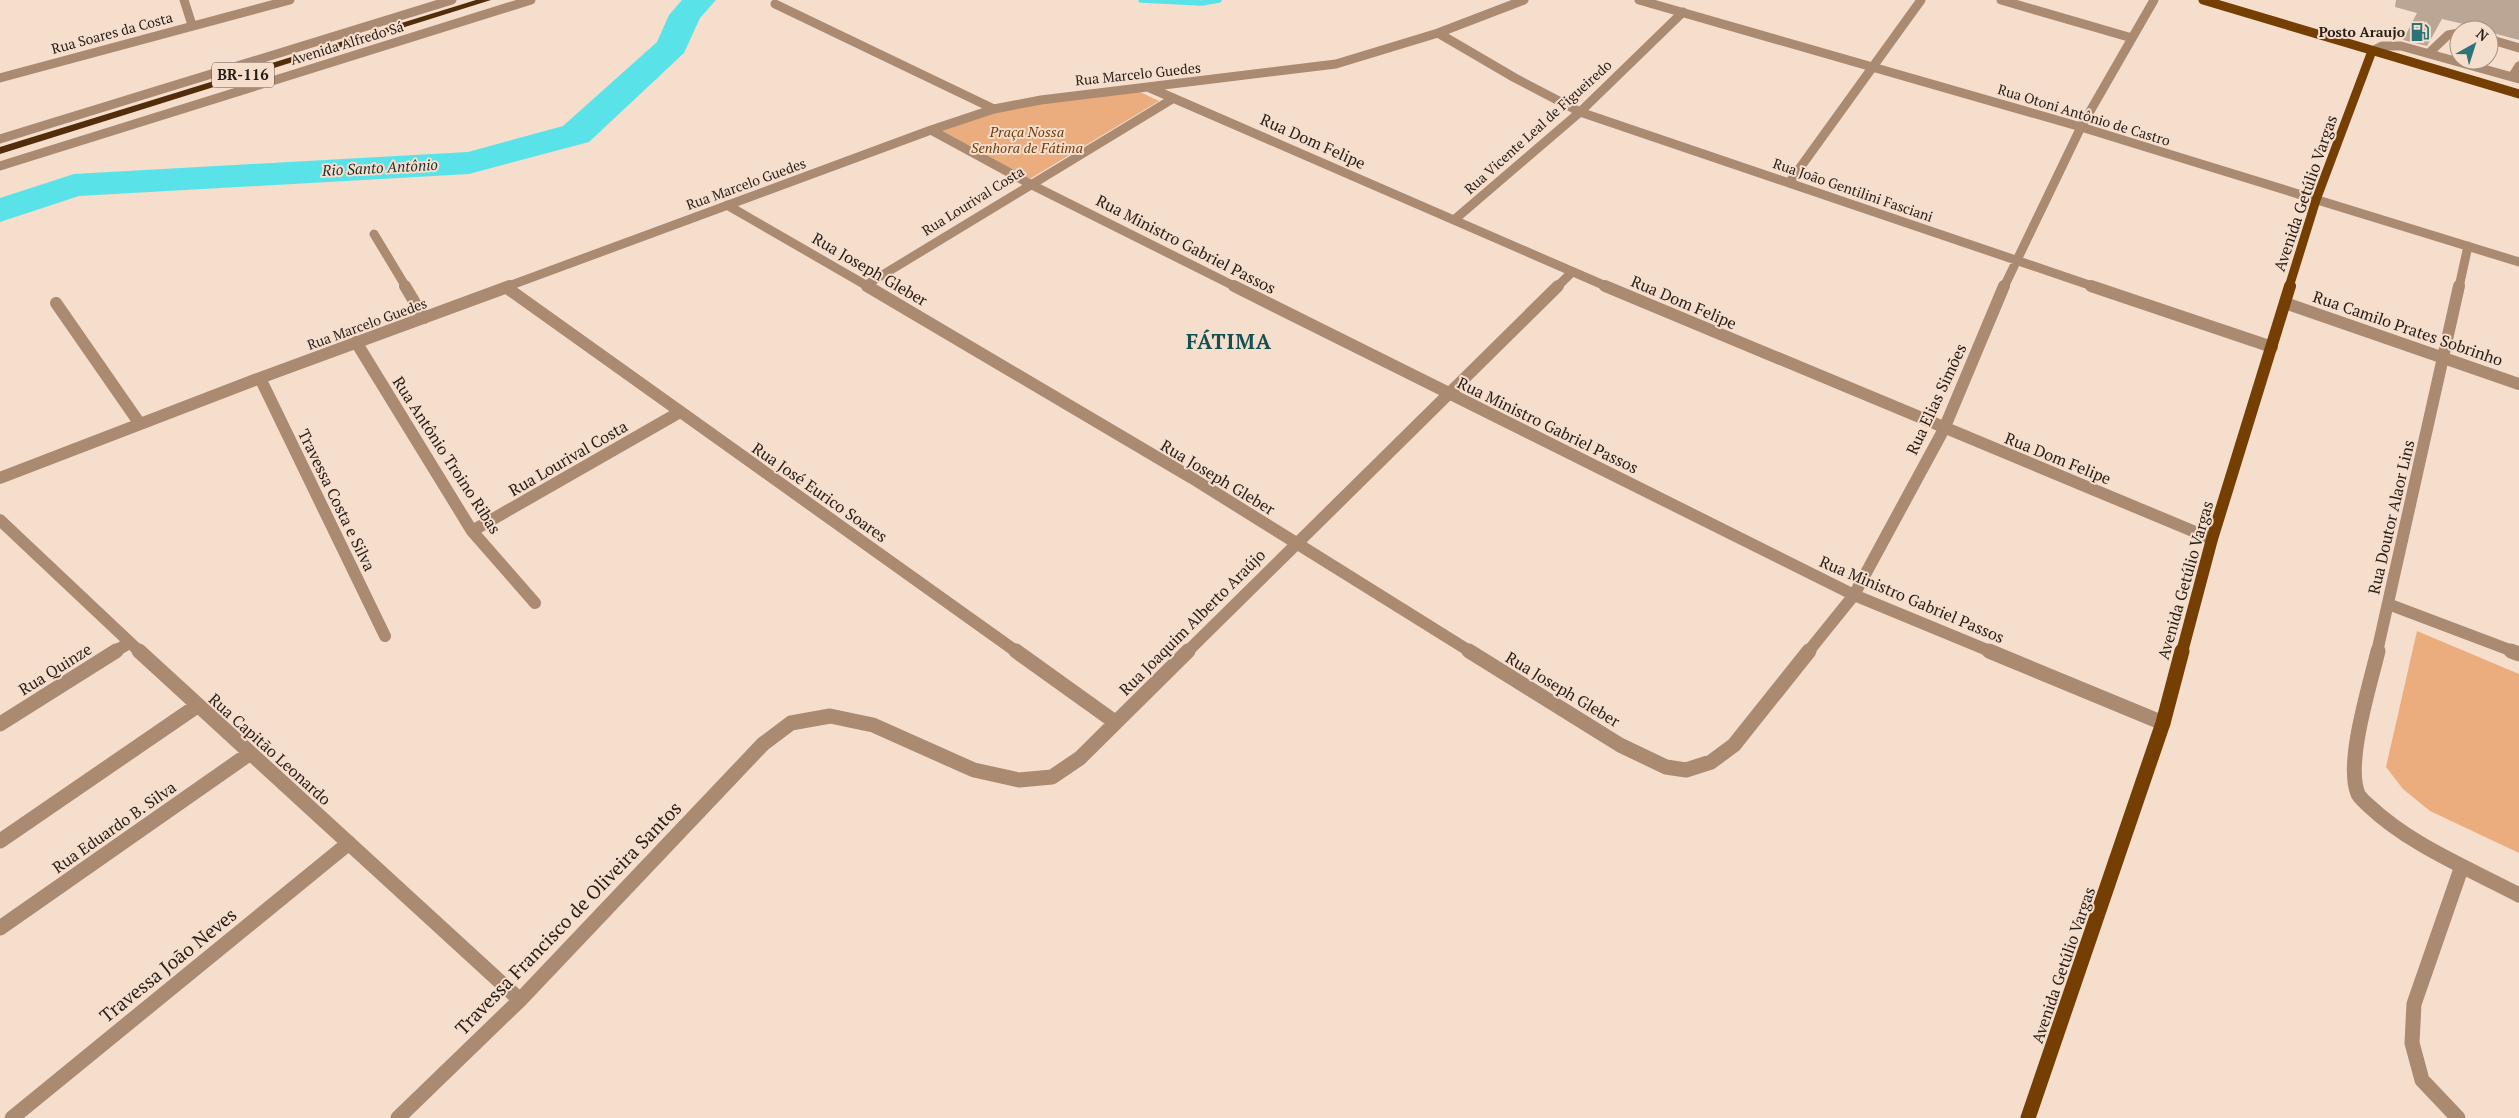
<svg xmlns="http://www.w3.org/2000/svg" width="2519" height="1118" font-family="'PT Serif',serif">
	<style>
		.green { fill: #ebad7e }
		.lines { fill: none; stroke-linecap: round; stroke-linejoin: round }
		.stream { stroke: #59e3e8; stroke-width: 5.5 }
		.river { fill: #59e3e8; fill-rule: evenodd }
		.building { fill: #bba594 }
		.minor-far2 { stroke: #aa8a71; stroke-width: 9 }
		.minor-far1 { stroke: #aa8a71; stroke-width: 12 }
		.minor { stroke: #aa8a71; stroke-width: 15 }
		.major-far2 { stroke: #753e02; stroke-width: 9 }
		.major-far1 { stroke: #753e02; stroke-width: 12 }
		.major { stroke: #753e02; stroke-width: 15 }
		.highway { fill: #522d0b; fill-rule: evenodd }
		.labels { text-anchor: middle; stroke-width: 4; stroke-linejoin: round; paint-order: stroke }
		.far-poi-label { font-size: 14px; font-weight: bold; fill: #261d17; stroke: #f6decd; text-anchor: end }
		.far-street-label { font-size: 14px; fill: #261d17; stroke: #f6decd }
		.far-park-label { font-size: 14px; font-style: italic; fill: #6d3c0e; stroke: #f6decd }
		.shield { fill: #f6decd; stroke: #64574e; stroke-width: 1 }
		.shield-label { font-size: 15px; font-weight: bold; fill: #261d17 }
		.far-water-label { font-size: 15px; font-style: italic; fill: #193132; stroke: #f6decd }
		.street-label { font-size: 16px; fill: #261d17; stroke: #f6decd }
		.near-street-label { font-size: 19px; fill: #261d17; stroke: #f6decd }
		.district-label { font-size: 21px; font-weight: bold; letter-spacing: 1px; fill: #125052; stroke: #f6decd }
	</style>
	<rect width="100%" height="100%" fill="#f6decd"/>
	<path class="green" d="M1136,90L1159,101L1028,180L939,132L1000,110Z
		M2417,631L2519,674V853L2430,811L2403,789L2386,767Z"/>
	<g class="lines">
		<path class="stream" d="M1141,0L1202,3L1219,0"/>
		<path class="river" d="M682,0H716L700,18L684,53L589,142L469,174L79,196L0,222V198L74,174L468,152L563,126L657,42L669,15Z"/>
	</g>
	<path class="building" d="M2396,0H2519V40L2489,32V30L2442,19L2427,46L2403,40L2417,13L2395,7Z"/>
	<g class="lines">
		<path class="minor-far2" d="M184,0L192,25
			M1639,0L2081,127L2519,262
			M2001,0L2132,38
			M775,4L994,109
			M1438,33L1515,78L1580,112L2095,287
			M2489,39L2519,48
			M2372,51L2382,46H2401L2519,79
			M2429,53L2448,35L2459,33
			M2512,77L2519,66
			M0,78L290,0
			M1150,88L1608,287
			M931,130L1030,184L1236,287
			M0,139L452,0
			M0,166L531,0
			M1789,183L1921,0
			M727,205L869,287
			M1454,220L1580,112L1683,12
			M374,234L406,287
			M866,285L1174,98
			M506,287L931,130L994,109L1041,100L1336,64L1438,33L1524,0
			M1557,287L1572,272
			M2004,287L2081,127L2154,0
			M2459,287L2468,246"/>
		<path class="minor-far1" d="M405,286L424,318
			M867,286L1192,478L1471,652
			M1234,286L1854,595L1992,652
			M1605,286L2212,539
			M2091,286L2272,347
			M507,288L1017,652
			M56,303L140,424
			M2285,303L2519,384
			M356,342L472,531L535,603
			M260,378L385,636
			M0,478L260,378L510,286
			M0,520L140,652
			M472,531L680,412
			M2388,604L2515,652
			M114,652L129,643
			M1187,652L1558,286
			M1808,652L1854,595L1944,429L2004,286
			M2377,652L2459,286"/>
		<path class="minor" d="M139,651L520,1000
			M1016,651L1115,722
			M1469,651L1620,745L1666,767L1686,770L1711,762L1734,745L1809,651
			M1989,651L2163,723
			M2378,651C2370,685 2345,763 2358,794C2360,798 2365,802 2368,805C2410,845 2468,868 2519,895
			M2511,651L2519,654
			M0,724L116,651
			M0,841L197,706
			M0,928L249,754
			M12,1118L349,843
			M398,1118L520,1000L763,744L791,723L830,716L873,725L974,770L1019,780L1052,777L1080,758L1188,651
			M2458,1118L2422,1080L2412,1043L2414,1004L2462,866"/>
		<path class="major-far2" d="M2203,0L2519,94
			M2289,287L2316,200L2372,51"/>
		<path class="major-far1" d="M2182,652L2212,539L2290,286"/>
		<path class="major" d="M2028,1118L2163,723L2182,651"/>
		<path class="highway" d="M476,0H491L0,154V147Z"/>
	</g>
	<defs>
		<g id="fuel-bare" transform="scale(1.5)"><path d="M-5.5-6h7V0h2V4h1.3V-2.5L3-4.5l.8-.8L6-3V5H2.5V1h-1V6h-7ZM-4.2-4.7v3.2H.2V-4.7Z" fill="#2b7578" stroke="#f6decd" stroke-width="2.5" paint-order="stroke"/></g>
	</defs>
	<g fill-rule="evenodd">
		<use href="#fuel-bare" x="2420" y="32"/>
	</g>
	<g class="labels">
		<g class="far-poi-label">
			<text x="2405" y="37">Posto Araujo</text>
		</g>
		<g class="far-street-label">
			<text transform="translate(112 33) rotate(-15)" y="5">Rua Soares da Costa</text>
			<text transform="translate(347 43) rotate(-17)" y="5">Avenida Alfredo Sá</text>
			<text transform="translate(1138 74) rotate(-6)" y="5">Rua Marcelo Guedes</text>
			<text transform="translate(2084 115) rotate(17)" y="5">Rua Otoni Antônio de Castro</text>
			<text transform="translate(1538 127) rotate(-42)" y="5">Rua Vicente Leal de Figueiredo</text>
			<text transform="translate(746 184) rotate(-20)" y="5">Rua Marcelo Guedes</text>
			<text transform="translate(1853 190) rotate(19)" y="5">Rua João Gentilini Fasciani</text>
			<text transform="translate(973 201) rotate(-32)" y="5">Rua Lourival Costa</text>
			<text transform="translate(367 324) rotate(-20)" y="5">Rua Marcelo Guedes</text>
		</g>
		<g class="far-park-label">
			<text x="1027" y="137">Praça Nossa<tspan x="1027" dy="16">Senhora de Fátima</tspan></text>
		</g>
		<rect class="shield" x="212" y="62.5" width="62" height="25" rx="4"/>
		<g class="shield-label">
			<text x="243" y="80">BR-116</text>
		</g>
		<g class="far-water-label">
			<text transform="translate(380 168) rotate(-3)" y="5">Rio Santo Antônio</text>
		</g>
		<g class="street-label">
			<text transform="translate(1313 141) rotate(24)" y="6">Rua Dom Felipe</text>
			<text transform="translate(2305 193) rotate(-71)" y="6">Avenida Getúlio Vargas</text>
			<text transform="translate(1186 244) rotate(27)" y="6">Rua Ministro Gabriel Passos</text>
			<text transform="translate(870 269) rotate(30)" y="6">Rua Joseph Gleber</text>
			<text transform="translate(1684 302) rotate(23)" y="6">Rua Dom Felipe</text>
			<text transform="translate(2408 328) rotate(19)" y="6">Rua Camilo Prates Sobrinho</text>
			<text transform="translate(1936 399) rotate(-65)" y="6">Rua Elias Simões</text>
			<text transform="translate(1548 425) rotate(26)" y="6">Rua Ministro Gabriel Passos</text>
			<text transform="translate(447 455) rotate(57)" y="6">Rua Antônio Troino Ribas</text>
			<text transform="translate(568 458) rotate(-30)" y="6">Rua Lourival Costa</text>
			<text transform="translate(2058 458) rotate(22)" y="6">Rua Dom Felipe</text>
			<text transform="translate(1218 477) rotate(31)" y="6">Rua Joseph Gleber</text>
			<text transform="translate(820 492) rotate(35)" y="6">Rua José Eurico Soares</text>
			<text transform="translate(337 500) rotate(64)" y="6">Travessa Costa e Silva</text>
			<text transform="translate(2391 517) rotate(-77)" y="6">Rua Doutor Alaor Lins</text>
			<text transform="translate(2185 580) rotate(-74)" y="6">Avenida Getúlio Vargas</text>
			<text transform="translate(1912 599) rotate(23)" y="6">Rua Ministro Gabriel Passos</text>
			<text transform="translate(1192 622) rotate(-45)" y="6">Rua Joaquim Alberto Araújo</text>
			<text transform="translate(55 669) rotate(-32)" y="6">Rua Quinze</text>
			<text transform="translate(1563 689) rotate(31)" y="6">Rua Joseph Gleber</text>
			<text transform="translate(270 749) rotate(42)" y="6">Rua Capitão Leonardo</text>
			<text transform="translate(114 827) rotate(-35)" y="6">Rua Eduardo B. Silva</text>
			<text transform="translate(2063 965) rotate(-71)" y="6">Avenida Getúlio Vargas</text>
		</g>
		<g class="near-street-label">
			<text transform="translate(568 918) rotate(-46)" y="7">Travessa Francisco de Oliveira Santos</text>
			<text transform="translate(168 965) rotate(-39)" y="7">Travessa João Neves</text>
		</g>
		<g class="district-label">
			<text x="1229" y="349">FÁTIMA</text>
		</g>
	</g>
	<g transform="translate(2474 45) rotate(39)"><circle r="24" fill="#f6decd" stroke="#a39184"/>
	<path d="M0-4L9 19L0 12L-9 19Z" fill="#2b7578"/>
	<text y="-8" font-size="14" font-weight="bold" text-anchor="middle" fill="#261d17">N</text>
	</g>
</svg>
